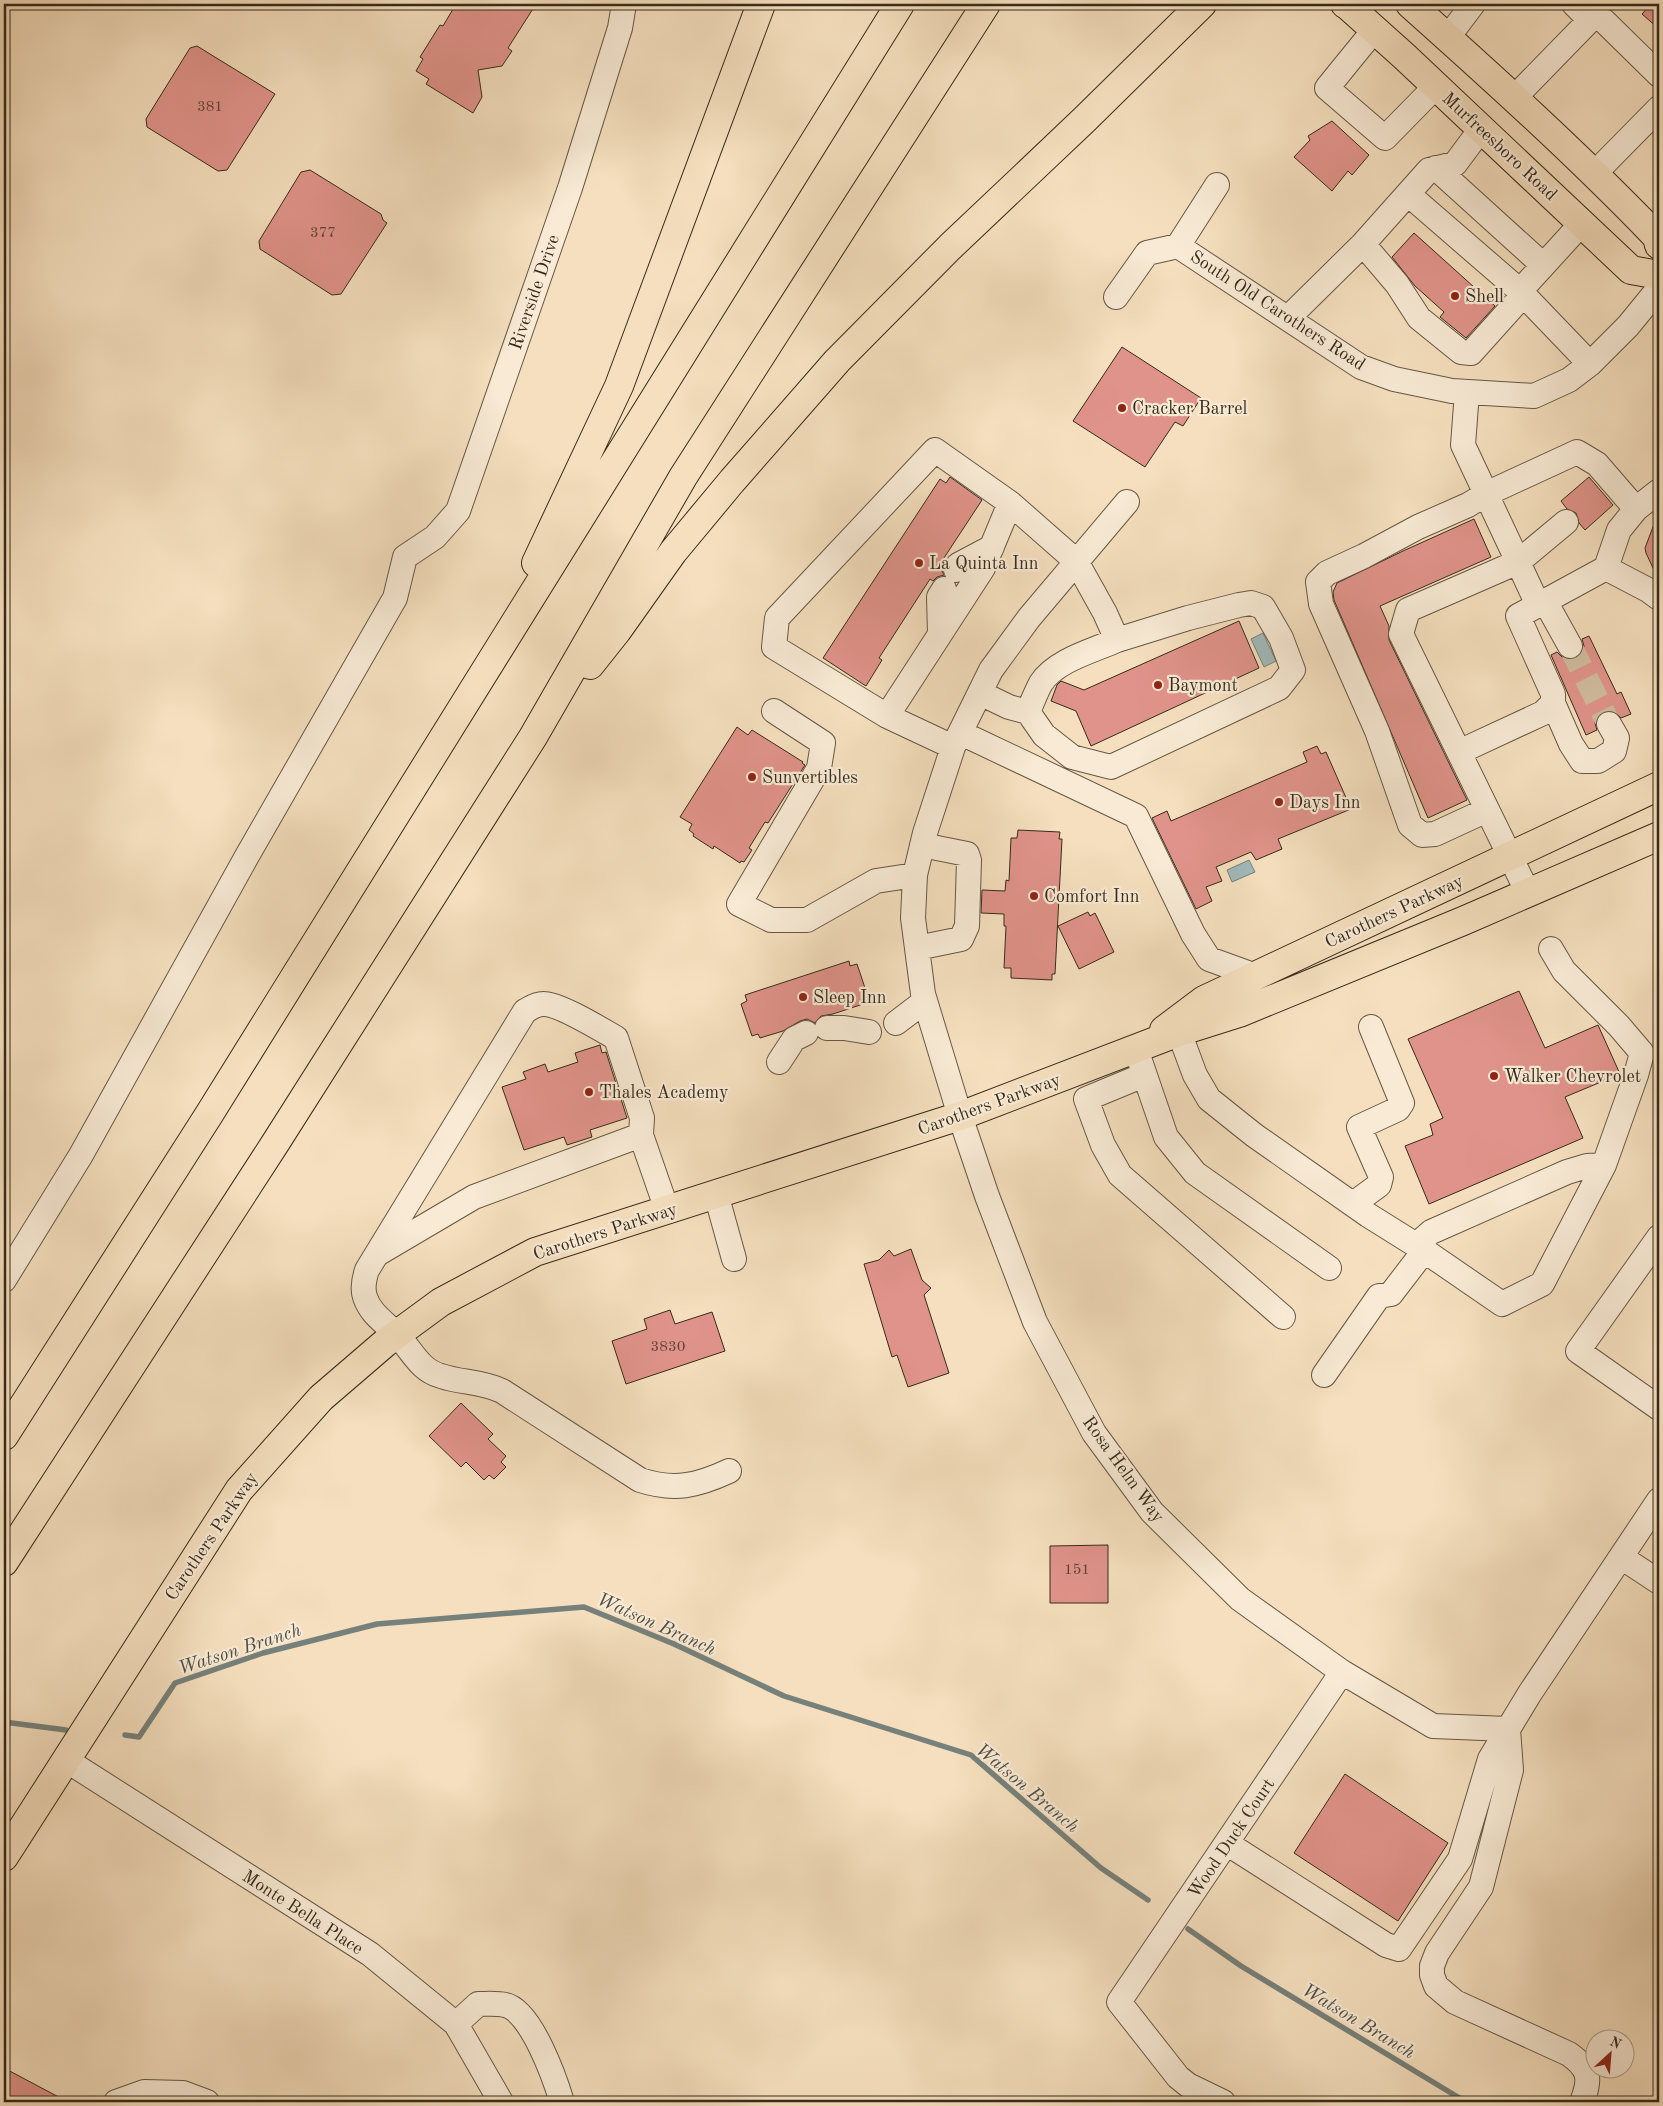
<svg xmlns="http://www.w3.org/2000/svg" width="1663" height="2106" font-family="'Old Standard TT',serif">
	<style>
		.water { fill: #a0babb; stroke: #76817b }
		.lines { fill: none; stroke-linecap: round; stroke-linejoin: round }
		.stream { stroke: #76817b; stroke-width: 5.5 }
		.building { fill: #e0938a; stroke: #362b1b }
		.minor-tunnel { stroke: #cfbb9d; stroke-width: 24; stroke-dasharray: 24 12; stroke-linecap: butt }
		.minor-casing { stroke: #665844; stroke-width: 26 }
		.major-casing { stroke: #362b1b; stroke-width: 30 }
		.highway-casing { stroke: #362b1b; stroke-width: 30 }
		.minor { stroke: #f8ead5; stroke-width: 24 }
		.major { stroke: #f5dfbe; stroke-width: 28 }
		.highway { stroke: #f5dfbe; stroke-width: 28 }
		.poi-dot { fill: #8f2418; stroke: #f8ead5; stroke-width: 2 }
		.labels { text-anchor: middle; stroke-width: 4.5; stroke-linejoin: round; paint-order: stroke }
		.number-label { font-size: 15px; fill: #604537 }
		.street-label { font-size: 18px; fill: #362b1b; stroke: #f8ead5 }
		.poi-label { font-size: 18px; fill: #362b1b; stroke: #f8ead5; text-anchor: start }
		.water-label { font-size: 19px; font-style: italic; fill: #504f43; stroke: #f8ead5 }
	</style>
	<rect width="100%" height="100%" fill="#f5dfbe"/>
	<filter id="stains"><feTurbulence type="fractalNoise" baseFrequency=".004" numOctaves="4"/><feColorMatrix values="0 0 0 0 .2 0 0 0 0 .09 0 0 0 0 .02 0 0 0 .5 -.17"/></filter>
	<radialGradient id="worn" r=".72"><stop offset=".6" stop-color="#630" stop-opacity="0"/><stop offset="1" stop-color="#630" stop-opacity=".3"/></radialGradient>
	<path class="water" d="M1263,633L1276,661L1264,667L1251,639Z
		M1249,860L1255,872L1232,882L1227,870Z"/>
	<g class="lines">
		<path class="stream" d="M4,1722L66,1730
			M125,1735L139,1737L175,1683L263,1653L377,1624L584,1607L674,1644L784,1696L971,1755L1101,1868L1148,1900
			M1188,1929L1241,1966L1466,2102"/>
	</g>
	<path class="building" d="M456,4H536L508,48L512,51L502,66L478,70L482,97L473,113L426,84L429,79L416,71L423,59L420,57L440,25L443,26Z
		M1651,4H1659V29L1642,14Z
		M197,46L275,94L227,170L218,171L147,127L146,119L190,48Z
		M1332,121L1369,155L1352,175L1348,171L1332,191L1294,157L1310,140L1308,136Z
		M310,170L381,214L383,220L387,223L341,294L332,295L260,249L259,241L301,172Z
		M1414,233L1495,306L1466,338L1440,317L1444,312L1415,286L1392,257Z
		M1122,347L1201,398L1183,426L1175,422L1145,467L1073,421Z
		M950,477L982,500L942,561L944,562L942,571L944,575L937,577L933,581L930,579L879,658L882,660L866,686L823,658L940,479L946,483Z
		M1589,477L1613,505L1585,530L1579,523L1576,513L1567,509L1561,501Z
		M1659,511V581L1646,553L1645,548Z
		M1474,519L1491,557L1380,606L1389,626V640L1467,800L1428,818L1334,600L1333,592L1337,583L1403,551Z
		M1239,621L1259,668L1091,746L1076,711L1051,701L1057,685L1061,681L1084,690Z
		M1589,636L1617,694L1621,692L1631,714L1621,718L1615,712L1610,710L1603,712L1597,718L1595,723L1597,730L1586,735L1551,655L1557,652L1563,658L1569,660L1576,658L1582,653L1584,646L1582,639Z
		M737,727L748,735L752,730L803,762L802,763L805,765L768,823L765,822L749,848L752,850L744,862L741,861L740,863L714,846L713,849L693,836L694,834L689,830L692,824L680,817Z
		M1317,746L1321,754L1326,752L1351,809L1278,839L1282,849L1256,860L1251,852L1216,867L1222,881L1206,887L1212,901L1196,909L1152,818L1167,811L1171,821L1307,762L1303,752Z
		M1018,830L1060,832L1059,839H1062L1055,974H1052V980L1011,978V968H1004L1006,926H1004V914L981,913L982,890L1005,891L1006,880L1009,881L1011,838H1017Z
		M1088,912L1090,916L1095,913L1114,952L1079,969L1058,926Z
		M849,961L850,966L857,964L868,997L861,999L863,1004L833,1014L821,1016L815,1023L807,1019L800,1021L783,1031L760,1038L758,1034L752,1036L741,1004L747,1001L745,995Z
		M1519,991L1545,1048L1598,1025L1620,1074L1565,1097L1583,1138L1429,1204L1405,1146L1433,1135L1430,1124L1443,1118L1408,1039Z
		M600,1045L602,1053L606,1052L627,1118L590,1130L592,1137L567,1145L564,1137L524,1150L502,1087L526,1079L523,1072L545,1064L548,1072L578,1062L575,1053Z
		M911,1249L922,1280L931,1288L924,1295L949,1373L908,1387L897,1355L892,1357L864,1264L879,1260L889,1250L894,1256Z
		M670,1310L675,1324L712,1312L725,1351L626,1384L612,1341L647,1329L644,1319Z
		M461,1403L493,1434L488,1439L506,1456L501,1462L506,1467L494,1479L489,1475L484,1480L466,1462L461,1467L429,1436Z
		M1108,1545V1603H1050V1546Z
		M1345,1774L1448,1843L1398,1921L1294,1853Z
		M4,2068L68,2102H4Z"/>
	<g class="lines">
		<path class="minor-tunnel" d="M1570,646L1609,724"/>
		<g class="minor-casing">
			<path id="minor" d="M1574,4L1590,20
				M1375,29L1327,88L1385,138L1436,86
				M1448,37L1473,4
				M1515,97L1590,20L1597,18L1604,21L1659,75
				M1436,168L1543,265
				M1595,173L1659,108
				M1408,194L1520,291
				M1582,223L1520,291L1590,364
				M1363,244L1397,284L1419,318L1461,352L1471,353L1524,294
				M1178,246L1217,185
				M1116,297L1147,253L1178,246L1361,367L1394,379L1452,391L1534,396L1569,380L1590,364L1628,326L1659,288
				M1288,318L1363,244L1429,170L1455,164L1481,129
				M1467,392L1463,445L1518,562L1408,610L1401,634L1528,893
				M1127,502L1029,618L991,670L953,747L925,833L915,875L913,918L923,994L960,1116L987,1196L1035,1322L1094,1433L1152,1512L1240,1599L1342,1672L1433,1726L1508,1729
				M1566,522L1518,562L1538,605L1606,568L1619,530L1636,509
				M1606,568L1648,590L1659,598
				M956,570L958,565L992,547
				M1545,601L1570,646
				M940,634L939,597L944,589
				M1553,703L1571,744L1582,761H1598L1614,751L1617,738L1609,724
				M774,711L823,743L819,768L739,904L771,920H807L876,881L915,875
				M1028,712L1044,735L1072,757L1111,767L1279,688L1293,670L1281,638L1263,607L1251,603L1239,605L1188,618L1117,640
				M887,716L983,568L1010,503
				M961,733L1136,816L1193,934L1209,959L1256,976
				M953,747L887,716L774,647L777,618L935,450L1010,503L1076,561L1105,613L1117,640C1093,651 1056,660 1041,683C1036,692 1032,703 1028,712L1009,707L980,693
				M1459,752L1543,713L1553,703V694L1518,616L1538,605
				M1487,810L1435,834L1422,835L1410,825L1377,731L1321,604L1318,582L1327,573L1364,556L1418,527L1468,505L1486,494L1577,452L1597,464L1636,509L1659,491
				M917,948L961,939L967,926L969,860L967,854L922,845
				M896,1023L925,1001
				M827,1028H844L869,1032
				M1179,1032L1195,1075L1209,1099L1254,1135L1368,1215L1416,1245L1502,1304L1542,1284L1604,1165L1636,1075L1642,1053L1619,1026L1564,971L1551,949
				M1140,1061L1166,1137L1195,1173L1329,1268
				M779,1062L794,1039L806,1033
				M1144,1075L1086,1099L1103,1145L1120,1175L1283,1317
				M716,1194L734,1259
				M1353,1204L1379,1185L1381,1177L1359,1127L1398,1109L1402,1103L1371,1027
				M667,1210L641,1135L642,1118L616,1038C602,1030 558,1003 543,1004C536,1004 531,1008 525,1011L367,1270C364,1279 362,1288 365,1297C371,1315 385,1322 397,1335C412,1350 419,1370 441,1376C462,1383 481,1381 502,1391L640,1480C674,1491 697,1486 729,1471
				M1659,1237L1578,1351L1659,1408
				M1416,1245L1431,1232L1567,1172L1587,1166L1604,1165
				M379,1253L474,1197L641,1135
				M4,1280L81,1155L247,856L395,598L405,557L435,537L458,511L570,188L620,28L624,4
				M1324,1375L1379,1296L1391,1294L1424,1251
				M1621,1557L1659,1582
				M1508,1729L1511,1770L1481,1887L1437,1953L1432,1966V1975L1436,1986L1455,2002L1569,2054C1590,2069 1591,2079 1582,2102
				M66,1760L370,1954L456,2024L501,2102
				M1228,1844L1386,1945L1399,1949L1460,1859L1490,1759L1530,1693L1659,1500
				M456,2024L478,2004C487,2004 497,2003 505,2005C531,2010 555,2079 562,2102
				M116,2102L144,2092L183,2093L207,2102
				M1223,2102L1188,2085L1178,2077L1119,2002L1342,1672"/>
		</g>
		<g class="major-casing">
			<path id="major" d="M1346,4L1404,56L1631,270L1659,275
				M1410,4C1494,79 1578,155 1657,237L1659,245
				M1164,1030L1204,1000L1659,786
				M4,1857L239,1490L321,1398L385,1343L441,1302L535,1252L960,1116L1179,1032L1239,1013L1463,921L1659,836"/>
		</g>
		<g class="highway-casing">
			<path id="highway" d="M1345,4H1346
				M536,563L619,386L761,4
				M590,665L617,631L673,552L732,481L837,361L950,247L1084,120L1202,4
				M4,1436L210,1113L900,4
				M4,1562L276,1142L533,737L683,477L986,4"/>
		</g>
		<use href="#minor" class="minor"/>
		<use href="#major" class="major"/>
		<use href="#highway" class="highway"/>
	</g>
	<g class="poi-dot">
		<circle cx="1455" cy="296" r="5"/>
		<circle cx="1122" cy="408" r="5"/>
		<circle cx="919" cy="563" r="5"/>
		<circle cx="1158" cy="685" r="5"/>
		<circle cx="752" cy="777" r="5"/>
		<circle cx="1279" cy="802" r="5"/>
		<circle cx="1034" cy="896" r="5"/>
		<circle cx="803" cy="997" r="5"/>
		<circle cx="1494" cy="1076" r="5"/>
		<circle cx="589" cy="1092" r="5"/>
	</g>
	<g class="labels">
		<g class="number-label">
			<text x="210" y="111">381</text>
			<text x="323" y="237">377</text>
			<text x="668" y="1351">3830</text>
			<text x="1077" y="1574">151</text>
		</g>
		<g class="street-label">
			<text transform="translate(1500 146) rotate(43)" y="6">Murfreesboro Road</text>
			<text transform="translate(534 292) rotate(-71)" y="6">Riverside Drive</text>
			<text transform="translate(1278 310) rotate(33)" y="6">South Old Carothers Road</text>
			<text transform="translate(1394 911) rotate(-25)" y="6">Carothers Parkway</text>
			<text transform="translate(989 1104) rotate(-20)" y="6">Carothers Parkway</text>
			<text transform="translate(605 1231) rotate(-18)" y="6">Carothers Parkway</text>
			<text transform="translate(1124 1469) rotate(54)" y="6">Rosa Helm Way</text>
			<text transform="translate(211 1536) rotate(-56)" y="6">Carothers Parkway</text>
			<text transform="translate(1231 1838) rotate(-56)" y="6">Wood Duck Court</text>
			<text transform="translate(303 1912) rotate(33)" y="6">Monte Bella Place</text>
		</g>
		<g class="poi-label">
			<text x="1465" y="302">Shell</text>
			<text x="1132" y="414">Cracker Barrel</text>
			<text x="929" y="569">La Quinta Inn</text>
			<text x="1168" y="691">Baymont</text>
			<text x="762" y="783">Sunvertibles</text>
			<text x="1289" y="808">Days Inn</text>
			<text x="1044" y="902">Comfort Inn</text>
			<text x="813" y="1003">Sleep Inn</text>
			<text x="1504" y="1082">Walker Chevrolet</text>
			<text x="599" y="1098">Thales Academy</text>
		</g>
		<g class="water-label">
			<text transform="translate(657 1623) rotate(24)" y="7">Watson Branch</text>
			<text transform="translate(239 1648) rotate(-18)" y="7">Watson Branch</text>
			<text transform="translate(1028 1787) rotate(40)" y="7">Watson Branch</text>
			<text transform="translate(1359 2020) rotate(31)" y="7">Watson Branch</text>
		</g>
	</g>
	<rect width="1663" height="2106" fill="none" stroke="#f5dfbe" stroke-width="20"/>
	<rect x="5" y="5" width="1653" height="2096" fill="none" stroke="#362b1b" stroke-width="2.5"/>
	<rect x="10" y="10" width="1643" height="2086" fill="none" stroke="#362b1b"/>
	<g transform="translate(1610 2054) rotate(26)"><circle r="24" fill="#f8ead5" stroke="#aa9e8b"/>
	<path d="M0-4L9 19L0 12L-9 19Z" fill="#8f2418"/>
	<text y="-8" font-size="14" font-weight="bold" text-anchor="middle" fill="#362b1b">N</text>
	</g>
	<rect width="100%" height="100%" filter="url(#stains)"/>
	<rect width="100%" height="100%" fill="url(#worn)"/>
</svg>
